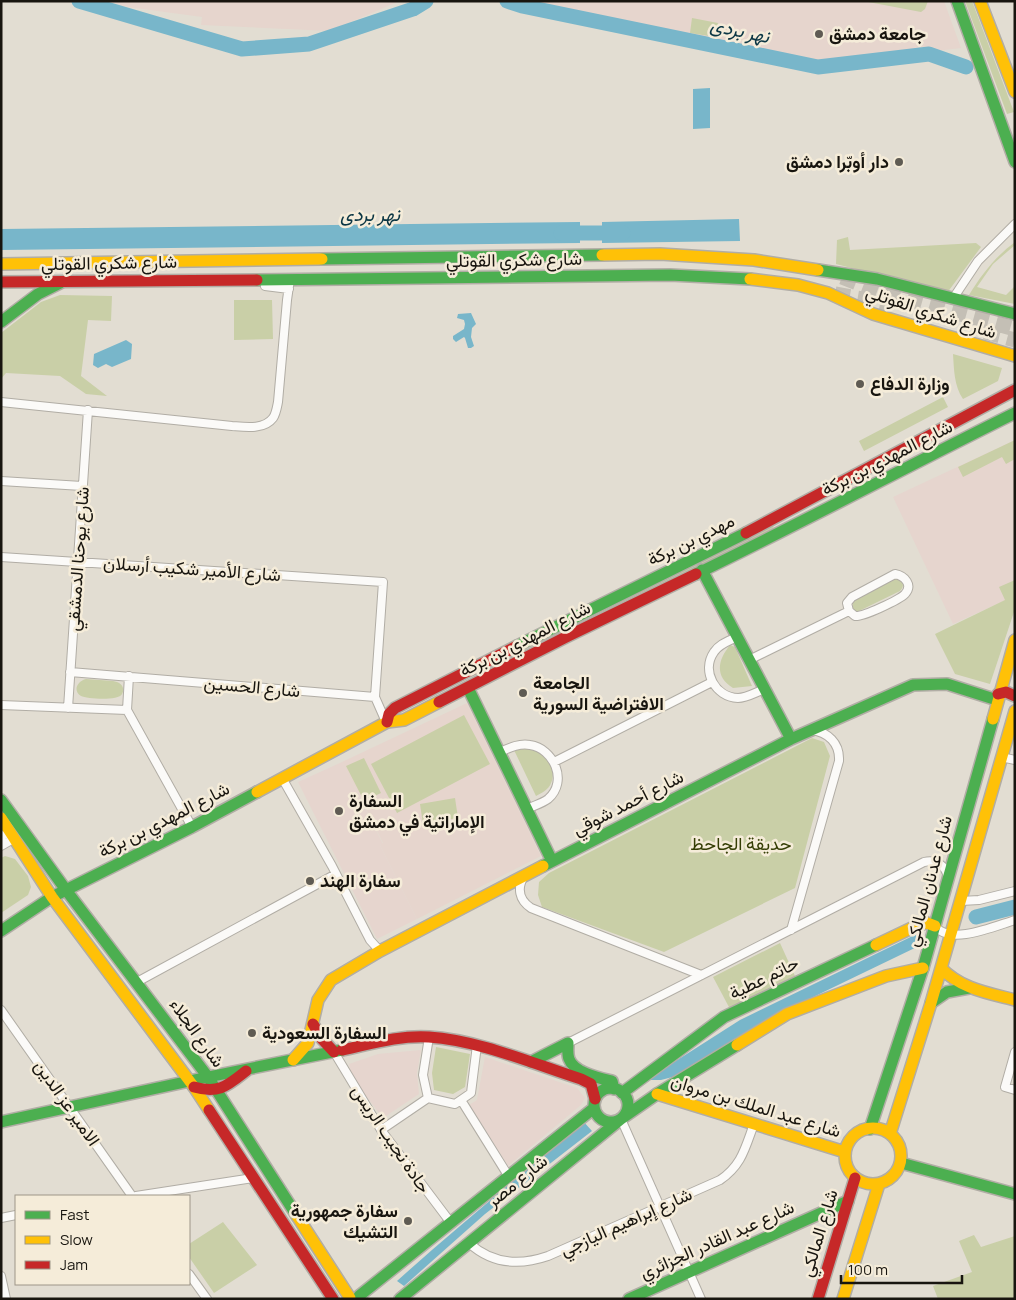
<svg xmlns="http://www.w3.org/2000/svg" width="1016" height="1300" font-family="Manrope,Vazirmatn,sans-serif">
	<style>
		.commercial { fill: #e6d5ce }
		.education { fill: #e6d5cd }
		.green { fill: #c9cfa7 }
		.water { fill: #78b6ca }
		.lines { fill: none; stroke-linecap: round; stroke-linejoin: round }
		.river { stroke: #78b6ca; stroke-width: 15 }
		.highway-tunnel { stroke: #c4bfb5; stroke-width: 15; stroke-dasharray: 15 8; stroke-linecap: butt }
		.street-casing { stroke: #b1ada5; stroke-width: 10 }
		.fast-casing { stroke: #b1ada5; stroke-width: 14 }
		.slow-casing { stroke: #b1ada5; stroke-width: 14 }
		.jam-casing { stroke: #b1ada5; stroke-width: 14 }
		.street { stroke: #fbfaf8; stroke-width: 8 }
		.fast { stroke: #4caf50; stroke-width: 11 }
		.slow { stroke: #ffc107; stroke-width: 11 }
		.jam { stroke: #c62828; stroke-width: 11 }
		.poi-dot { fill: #5f5b53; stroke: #f5ecd9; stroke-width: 2 }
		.labels { text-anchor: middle; stroke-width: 5; stroke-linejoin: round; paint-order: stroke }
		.poi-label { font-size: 18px; font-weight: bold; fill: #18150f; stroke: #f5ecd9; text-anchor: start }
		.street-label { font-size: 18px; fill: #18150f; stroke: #f5ecd9 }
		.park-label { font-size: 18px; fill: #353e05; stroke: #f5ecd9 }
		.water-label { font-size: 19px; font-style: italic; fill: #0b3644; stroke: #f5ecd9 }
	</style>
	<rect width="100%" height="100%" fill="#e2ddd2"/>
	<path class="commercial" d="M1015,440V596L953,624L893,497Z
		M342,762L383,844L380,845L417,919L377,939L298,782Z
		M421,1050L417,1073L419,1094L383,1118L352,1078L349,1064L378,1054Z
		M485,1057L577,1088L585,1098L581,1105L508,1166L469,1105L477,1100Z"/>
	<path class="education" d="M106,1H400L330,31L201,25L202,17L128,7Z
		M532,1H944L961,48L821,64Z
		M467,703L541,856L417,919L380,845L383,843L342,762Z"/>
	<path class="green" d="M863,1H928L925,9L921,12Z
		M965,1H972L1014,112L1007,114Z
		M692,18L718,23L715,37L690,33Z
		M848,237L850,250L976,243L981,247L947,293L836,264L837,240Z
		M1015,242V245L993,264L977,287L1006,295L1015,286V304L969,295C982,274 995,257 1015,242Z
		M60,295L112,296L111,321L88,320L81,376L107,396L86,394L60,376L6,373L1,379V333L41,302Z
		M234,300H272L273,339L234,340Z
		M953,354L1002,368L998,381L963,399C954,386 954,369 953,354Z
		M943,397L948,407L864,451L859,441Z
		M1015,440V459L1006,464L1002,457L963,477L958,467Z
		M771,525L774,527L770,530L592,622L589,615Z
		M899,577C903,583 905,585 900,591L859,611H854L852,607L854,600L890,580Z
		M1015,580V609L990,684L955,674L935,634L1005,600L999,587Z
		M730,645L735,647L752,686L733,688C715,677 717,661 730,645Z
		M86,679C95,680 104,680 113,681C120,682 126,687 122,694C119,701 87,699 81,696C72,690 78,681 86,679Z
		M464,715L490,764L397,813L371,764Z
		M812,738L824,742L830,756L795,888L664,952L542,907L538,895L539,882L549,873Z
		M520,748C525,748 531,747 536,749C547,754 557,770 551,783C549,789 542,793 536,796L514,750Z
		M364,758L381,793L364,801L346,766Z
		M455,798L458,818L423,824L420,804Z
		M5,856L15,859L28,876L31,887L28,895L1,913V858Z
		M780,943L795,976L730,1009L713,977Z
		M436,1047L470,1054L465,1087L453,1094L434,1090L432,1073Z
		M223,1222L257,1265L214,1293L189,1257V1244Z
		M974,1235L981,1247L1015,1236V1299H938L933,1286L972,1272L959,1241Z"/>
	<path class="water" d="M710,88V128L693,129V89Z
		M739,219L740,241L602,243V222Z
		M580,222V243L1,250V229Z
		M471,313L476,324L472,328L471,337L474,346L471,348H468L465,338L464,337L456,342L453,339V336L464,329L465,324L464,320L457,318L458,314Z
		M126,340L132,344L131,359L112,367L106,364L98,368L93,365L94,354Z
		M923,931L921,945L807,1000L747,1033L684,1074L661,1080H646L740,1020Z
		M583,1121L592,1131L485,1214L404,1286L397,1281C458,1226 522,1175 583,1121Z"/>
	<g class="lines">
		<path class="river" d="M79,1L242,49L309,44L413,9L426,1
			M507,1L522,6L818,67L929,54L966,67
			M561,233H623
			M976,917L1015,907"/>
		<path class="highway-tunnel" d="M842,277L878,291L1015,329
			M835,294L891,304
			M985,332L1015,340"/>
		<g class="street-casing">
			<path id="street" d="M265,286L289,289
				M954,297L978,261L1015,224
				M1,402L232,426C245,427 264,430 273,418C276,414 277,407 278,402L287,300L290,279
				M1,481L82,486
				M1,557L383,582L375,697L386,722
				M895,574C905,576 913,585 905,594C899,600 863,617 855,616L849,611L847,603L852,597Z
				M737,637C729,641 719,644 714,652C701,671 715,697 738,698C747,698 756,692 765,689
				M749,660L849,611
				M70,672L375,697
				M129,676L127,710L192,827
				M1,705L127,710
				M68,708L88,410
				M500,752C509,748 519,743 530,745C553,748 569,781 548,799C543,803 533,806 527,809
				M1001,757L1015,760
				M554,762L712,682
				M282,778L332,866L370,940L380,951
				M1,837L10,831
				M1,846L15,838
				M524,876C517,888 519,900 531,908L701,975
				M961,901L979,900L1015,891
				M935,926C950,946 995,926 1015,920
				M791,930L839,761C840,743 828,732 811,730
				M137,982L336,874
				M1,1010L132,1196
				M429,1037L423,1075L428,1098L455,1104L471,1093L477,1045
				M568,1043L924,862C936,859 946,865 948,878
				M334,1052L381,1130L451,1223
				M1015,1052L1005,1087L1015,1090
				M461,1100L509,1177
				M621,1119L701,1299
				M381,1130L428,1098
				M136,1196L253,1178
				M1,1218L16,1215
				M469,1243C492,1264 519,1266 548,1256L720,1180C742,1165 745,1148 754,1124
				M189,1274L207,1299
				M1,1276L6,1299"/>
		</g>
		<g class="fast-casing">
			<path id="fast" d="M957,1L1015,162
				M322,259L602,255
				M818,270L877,279L1015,314
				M257,280L670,275L750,279
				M1,322L38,294L60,283
				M702,570L791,739
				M696,574C803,522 908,466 1015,413
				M517,646L746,533
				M468,688L552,861
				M1,800L66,890L208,1077L297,1216
				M543,866L791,739L913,685L947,684L997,700
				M1,931L52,897L192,827L257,792
				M931,1003L947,992L969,988
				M531,1062L568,1043C568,1048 567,1054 569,1059C574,1073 599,1078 612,1081L614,1089
				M594 1105a17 17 0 1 1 34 0a17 17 0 1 1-34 0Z
				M622,1093L724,1017L876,945
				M1,1122L208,1077L342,1050
				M870,1129L923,968L993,719
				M901,1163L1015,1194
				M359,1296L594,1108
				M400,1299L621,1119L657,1094L737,1045
				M629,1299L848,1201"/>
		</g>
		<g class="slow-casing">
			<path id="slow" d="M980,1L1015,92
				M602,255L660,254L754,260L818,270
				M1,264L322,259
				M750,279L798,285L828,293L873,314L1015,356
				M993,719L1015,640
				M257,792L387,722L404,720L439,702
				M1,818L52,897L194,1087L209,1110
				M876,945L918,925L927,923L935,926
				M941,968C961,989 988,993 1015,1000
				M737,1045L787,1014L886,976L923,968
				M293,1060L308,1043L318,1000L331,980L380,951L543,866
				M657,1094L845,1152
				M845 1156a28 28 0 1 1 56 0a28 28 0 1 1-56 0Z
				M890,1134L931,1003L1015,711
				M297,1216L350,1298
				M843,1299L879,1184"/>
		</g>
		<g class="jam-casing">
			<path id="jam" d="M1,282L257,280
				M746,533L1015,390
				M998,694L1006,692L1015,696
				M439,702L566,637L696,574
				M387,722L389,714L395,708L517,646
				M313,1024L322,1039L334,1052
				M342,1050C370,1044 400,1035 429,1037C478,1040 534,1064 581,1079L591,1084L595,1099
				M194,1087C219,1094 227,1086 246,1071
				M209,1110L333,1299
				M818,1299L855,1178"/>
		</g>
		<use href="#street" class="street"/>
		<use href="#fast" class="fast"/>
		<use href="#slow" class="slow"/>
		<use href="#jam" class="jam"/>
	</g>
	<g class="poi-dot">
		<circle cx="819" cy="34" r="5"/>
		<circle cx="899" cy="162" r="5"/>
		<circle cx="860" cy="384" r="5"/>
		<circle cx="523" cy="693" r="5"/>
		<circle cx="339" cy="811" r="5"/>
		<circle cx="310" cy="881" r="5"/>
		<circle cx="252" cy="1033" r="5"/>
		<circle cx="408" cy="1221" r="5"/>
	</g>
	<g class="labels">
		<g class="poi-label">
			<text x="829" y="40">جامعة دمشق</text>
			<text x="889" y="168" text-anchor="end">دار أوبّرا دمشق</text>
			<text x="870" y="390">وزارة الدفاع</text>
			<text x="533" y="689">الجامعة<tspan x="533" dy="21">الافتراضية السورية</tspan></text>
			<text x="349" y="807">السفارة<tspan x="349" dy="21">الإماراتية في دمشق</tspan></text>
			<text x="320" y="887">سفارة الهند</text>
			<text x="262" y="1039">السفارة السعودية</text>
			<text x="398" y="1217" text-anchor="end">سفارة جمهورية<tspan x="398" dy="21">التشيك</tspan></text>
		</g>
		<g class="street-label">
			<text transform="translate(514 260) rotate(-1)" y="6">شارع شكري القوتلي</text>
			<text transform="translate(109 263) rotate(-1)" y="6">شارع شكري القوتلي</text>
			<text transform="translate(931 312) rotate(18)" y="6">شارع شكري القوتلي</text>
			<text transform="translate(887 458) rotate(-27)" y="6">شارع المهدي بن بركة</text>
			<text transform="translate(691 540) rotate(-26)" y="6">مهدي بن بركة</text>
			<text transform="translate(78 559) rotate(-86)" y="6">شارع يوحنا الدمشقي</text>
			<text transform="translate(192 569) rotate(4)" y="6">شارع الأمير شكيب أرسلان</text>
			<text transform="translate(525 639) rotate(-27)" y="6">شارع المهدي بن بركة</text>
			<text transform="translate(252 687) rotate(5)" y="6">شارع الحسين</text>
			<text transform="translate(628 803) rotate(-27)" y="6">شارع أحمد شوقي</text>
			<text transform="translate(164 820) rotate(-27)" y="6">شارع المهدي بن بركة</text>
			<text transform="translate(929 881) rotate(-75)" y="6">شارع عدنان المالكي</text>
			<text transform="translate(764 978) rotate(-26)" y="6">حاتم عطية</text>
			<text transform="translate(197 1033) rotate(54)" y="6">شارع الجلاء</text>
			<text transform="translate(67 1103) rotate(55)" y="6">الامير عز الدين</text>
			<text transform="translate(756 1106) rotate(17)" y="6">شارع عبد الملك بن مروان</text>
			<text transform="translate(391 1139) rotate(56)" y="6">جادة نجيب الريس</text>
			<text transform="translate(517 1181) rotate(-39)" y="6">شارع مصر</text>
			<text transform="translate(626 1222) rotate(-24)" y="6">شارع إبراهيم اليازجي</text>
			<text transform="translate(819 1233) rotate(-73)" y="6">شارع المالكي</text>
			<text transform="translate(717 1240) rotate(-24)" y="6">شارع عبد القادر الجزائري</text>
		</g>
		<g class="park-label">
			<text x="741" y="850">حديقة الجاحظ</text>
		</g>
		<g class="water-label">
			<text transform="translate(740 30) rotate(12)" y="7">نهر بردى</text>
			<text x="370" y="221">نهر بردى</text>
		</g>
	</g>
	<rect width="1016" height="1300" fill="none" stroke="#18150f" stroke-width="5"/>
	<rect x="15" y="1195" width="175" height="90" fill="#f5ecd9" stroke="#9d9688"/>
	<rect x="25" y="1211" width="25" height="8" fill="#4caf50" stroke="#9d9688"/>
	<text x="60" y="1220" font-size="15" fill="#18150f">Fast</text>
	<rect x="25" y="1236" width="25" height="8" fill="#ffc107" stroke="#9d9688"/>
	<text x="60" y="1245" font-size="15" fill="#18150f">Slow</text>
	<rect x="25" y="1261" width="25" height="8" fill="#c62828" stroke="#9d9688"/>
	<text x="60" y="1270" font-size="15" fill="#18150f">Jam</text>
	<path d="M841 1275v8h121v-8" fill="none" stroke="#18150f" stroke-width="2.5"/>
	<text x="848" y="1275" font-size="15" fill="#18150f" stroke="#f5ecd9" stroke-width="4" paint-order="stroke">100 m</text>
</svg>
